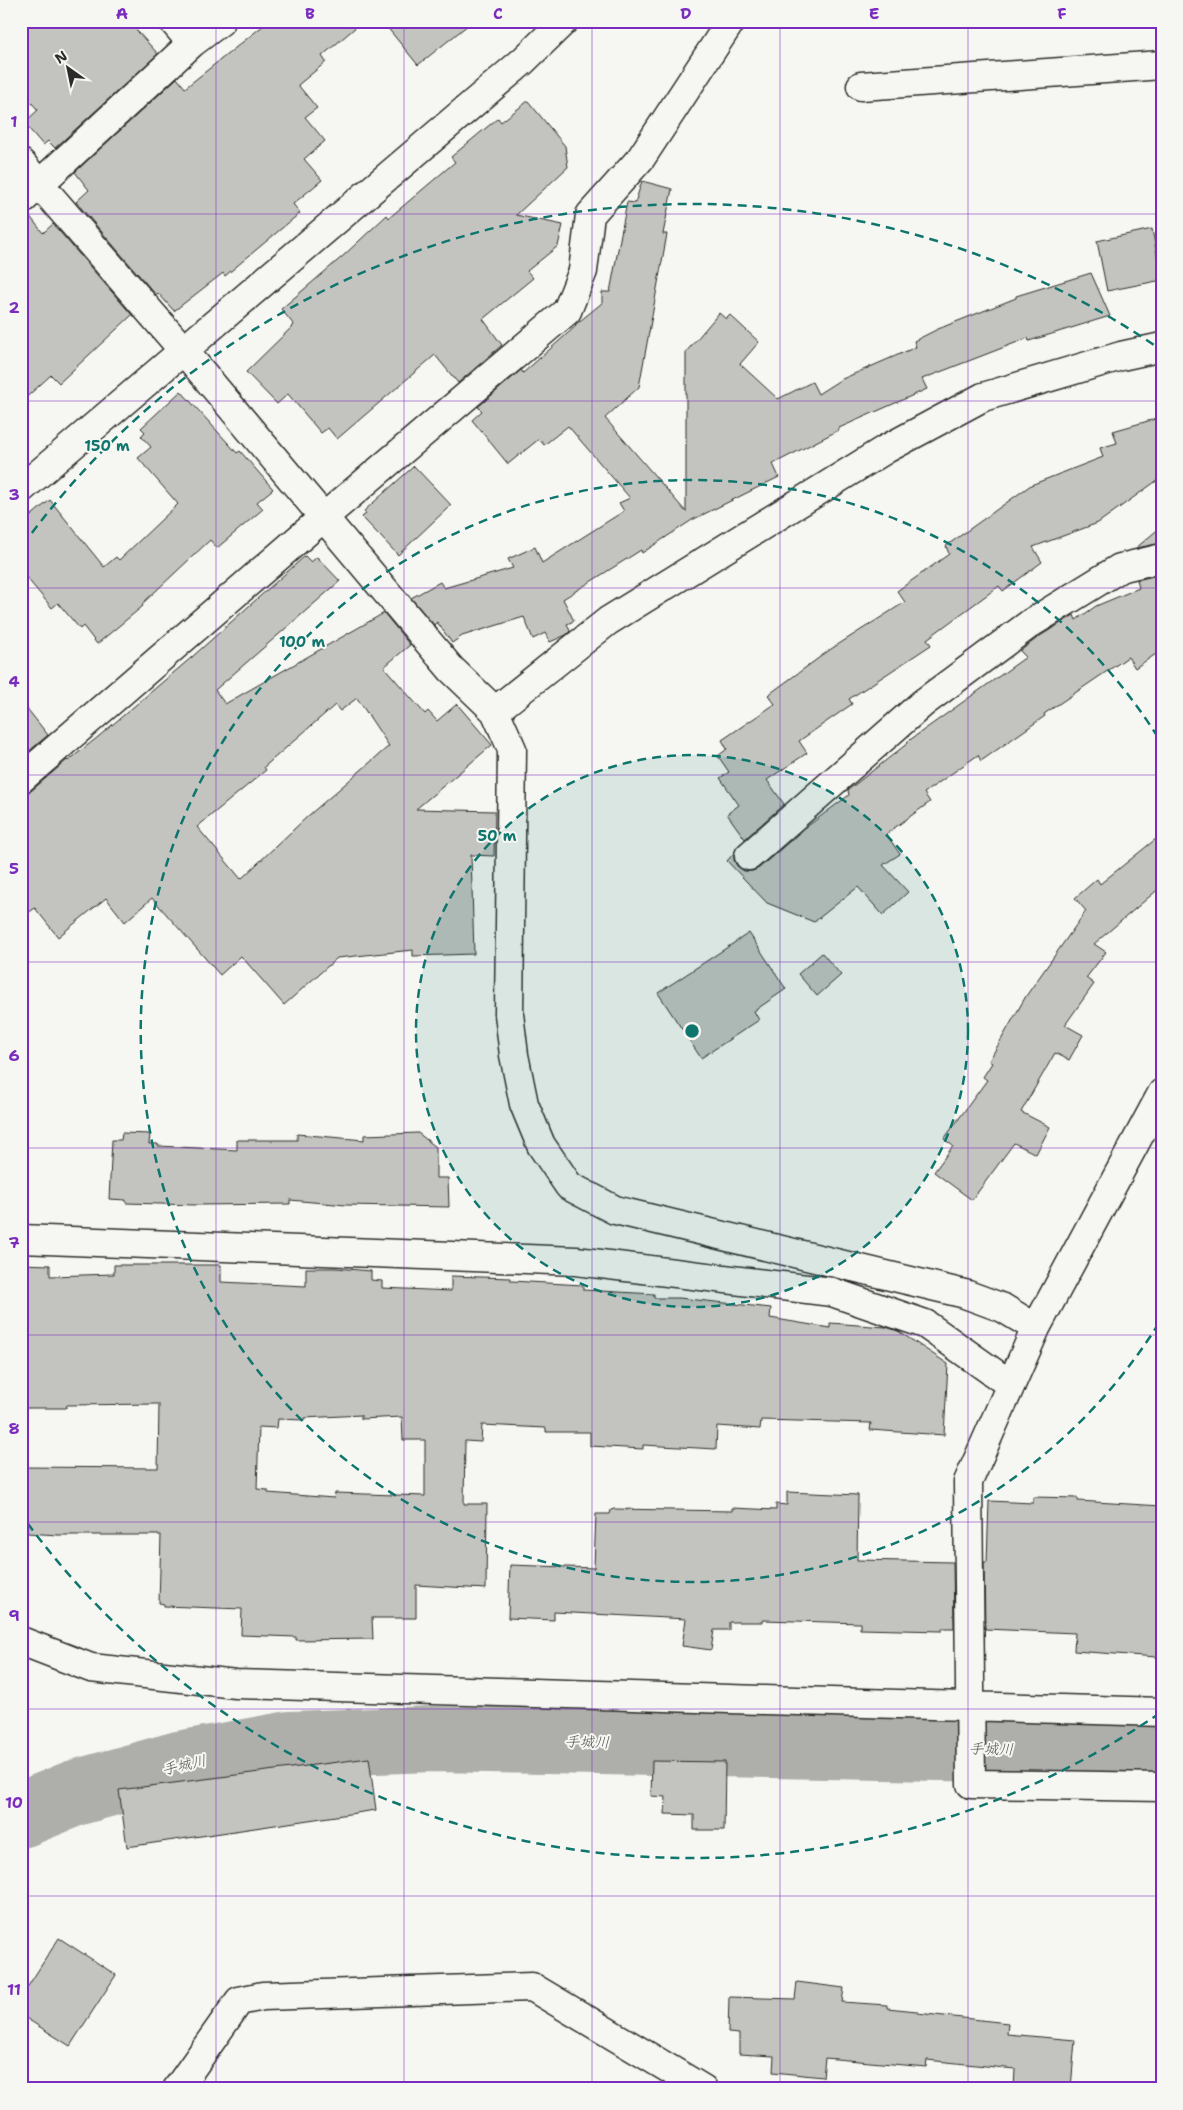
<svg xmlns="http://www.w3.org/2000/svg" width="1183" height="2110" font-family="'Shantell Sans','Klee One',sans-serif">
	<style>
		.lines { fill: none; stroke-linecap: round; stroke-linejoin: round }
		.river { stroke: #aeaeab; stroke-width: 66 }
		.building { fill: #c3c3c0; stroke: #2b2b2b; fill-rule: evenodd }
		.minor-casing { stroke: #2b2b2b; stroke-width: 31 }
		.minor { stroke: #f6f6f2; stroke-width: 28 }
		.grid { fill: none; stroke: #7b2cbf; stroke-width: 1; stroke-opacity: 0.55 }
		.ring { fill: none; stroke: #0f766e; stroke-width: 2.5; stroke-dasharray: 9 6 }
		.labels { text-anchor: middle; stroke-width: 4; stroke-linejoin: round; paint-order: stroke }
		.water-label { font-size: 15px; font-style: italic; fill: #525251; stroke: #f6f6f2 }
		.centre { fill: #0f766e; stroke: #f6f6f2; stroke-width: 2.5 }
		.ring-label { font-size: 15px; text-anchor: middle; font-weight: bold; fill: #0f766e; stroke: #f6f6f2; stroke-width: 4; stroke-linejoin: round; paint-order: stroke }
		.neatline { fill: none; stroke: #7b2cbf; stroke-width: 2 }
		.grid-label { font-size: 16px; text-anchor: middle; font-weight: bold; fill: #7b2cbf }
	</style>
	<rect width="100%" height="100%" fill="#f6f6f2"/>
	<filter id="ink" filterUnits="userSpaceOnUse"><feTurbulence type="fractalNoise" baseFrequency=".02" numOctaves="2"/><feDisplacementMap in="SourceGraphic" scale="10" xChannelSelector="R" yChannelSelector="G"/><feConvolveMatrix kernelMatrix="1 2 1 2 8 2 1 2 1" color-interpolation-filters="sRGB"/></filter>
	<g filter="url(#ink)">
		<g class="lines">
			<path class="river" d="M21,1815L75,1793L179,1764L290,1744L432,1739L1162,1752"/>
		</g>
		<path class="building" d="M21,21H128L158,54L55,148L48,141L43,145L24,123L38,110L21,91Z
			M269,21H363L322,56L326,62L298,85L317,108L305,117L325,141L304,159L322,180L293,204L300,213L225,276L223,273L174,311L158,293L156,295L76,202L89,190L75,172L177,78L185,88Z
			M382,21H473L418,65Z
			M528,101L565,146L568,167L516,215L563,225L558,246L527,271L533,278L483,319L502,345L458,383L435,355L337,439L328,428L321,433L288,394L277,404L246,372L294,325L281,309L343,256L387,215L389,218L455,162L451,157L498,118L501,122Z
			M642,181L672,189L663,234H667L639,387L605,418L686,512V352L719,313L726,319L730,315L759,342L740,364L778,399L812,382L818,394L840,380L916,347L914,341L938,329L1016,298V296L1091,273L1110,316L1029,341L1028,338L922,379L927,389L839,428V430L773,464L779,477L692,520L642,553L641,550L563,599L574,621L567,624L570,631L566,635L550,642L545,633L533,639L524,617L462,636L452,643L437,622L434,625L411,598L440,582L444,588L513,568L508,559L535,547L542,563L624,511L619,503L630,498L568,426L544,445L539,439L508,464L472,420L482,411L478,407L521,370L523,373L576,326L575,325L602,303V292H610L627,202L635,203Z
			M28,214L43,233L53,224L132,315L59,383L51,375L21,402V216Z
			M1152,229L1162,280L1107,291L1097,241Z
			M181,391L237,453L240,451L273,489L257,502L263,509L217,548L210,540L142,604L143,606L97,644L83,626L80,629L58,603L52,608L21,571V524L50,500L104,567L116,557L119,560L178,504L138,458L151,447L141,436L145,432L141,428Z
			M1162,417V477L1098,523L1033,547L1042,562L1003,591L999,586L927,639L931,645L849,699L852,704L799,741L807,753L767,780L784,804L745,839L727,814L739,805L720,778L729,772L718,756L727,749L722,740L775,704L768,695L831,649L905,602L897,591L949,554L946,546L1031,485L1103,457L1100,448L1117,443L1113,431Z
			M414,466L451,505L398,555L362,517L366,514L364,511Z
			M1162,526V543L1136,548Z
			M305,556L311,562L317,557L340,581L215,690L225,704L384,613L410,645L384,667L425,714L428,711L437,721L457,704L492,745L416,809L495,811L494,856L471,855L474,954L413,956V950L337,958L284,1005L241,956L220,975L152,898L125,922L106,898L58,937L35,908L21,918V794L31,791L67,760L68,761L98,737L192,657ZM357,698L389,746L308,816L241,879L197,827L266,770L264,767L335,705L340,711Z
			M1162,574V650L1135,668L1128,657L1044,714L1045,716L981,761L978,755L924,793L930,802L886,834L900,854L883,865L908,892L883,915L858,887L814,922L767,903L727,861L734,853V860L737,866L744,871H752L759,868L805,828L849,795L848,790L908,743L907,742L1026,657L1020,651L1040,636L1074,615L1076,620L1096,606L1139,588L1137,580Z
			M21,701L48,735L21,758Z
			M1162,834V886L1094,944L1106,952L1086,978L1094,984L1065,1025L1083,1035L1069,1060L1055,1053L1021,1112L1050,1127L1036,1154L1014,1143L972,1200L934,1172L953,1146L944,1139L987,1080L983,1077L992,1063L989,1061L1026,996L1086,911L1075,898L1097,879L1100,884Z
			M749,933L786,989L754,1011L759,1020L701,1058L658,993Z
			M822,953L841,975L817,996L798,974Z
			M122,1133L150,1134L149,1144H158V1146L237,1150V1140H297V1134L364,1140V1135L418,1133L436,1147V1178H448L449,1207L346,1205L290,1200V1204L195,1205L126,1203V1200L109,1199L112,1140H121Z
			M21,1264L50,1265V1276L114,1274V1265H221V1282L306,1286V1268H336L371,1271V1280L382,1281V1288L451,1291V1276L511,1278V1281L583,1285V1290L654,1294V1298H679L771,1308L770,1318L830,1328V1323L886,1327L898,1331L948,1364L944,1435L870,1430L871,1423L761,1420L760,1429L717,1426L716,1449L643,1445V1449L590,1446V1432H546V1428L482,1425L481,1442L465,1441L464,1504H487L486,1589L416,1585V1618H372L373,1639L296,1640V1637L241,1635L242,1609L164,1606V1604L159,1603L161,1535H58L27,1533L28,1521H21V1467L158,1468L159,1404L67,1405L66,1408H21ZM361,1415V1419L402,1417L403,1440H425V1496L335,1493L334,1498L268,1493V1490L257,1489L259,1427L277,1428L278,1419L304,1420V1418Z
			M787,1492L858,1495L857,1560L953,1562L954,1628H942V1631L860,1629V1623L763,1620V1622H729V1630H714L711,1650L682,1646L686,1619L554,1612V1620L508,1618L510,1565L594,1568L596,1514H610L611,1510L614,1509L732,1511V1508L776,1510V1504L787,1505Z
			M1033,1497L1078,1498V1501L1162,1506V1641H1158L1157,1657L1074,1651L1075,1633L985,1629L984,1562H987L989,1501L1033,1503Z
			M369,1758L376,1810L127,1847L119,1790Z
			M652,1761L725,1762L724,1830H694V1815L665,1814L666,1797L651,1796Z
			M59,1938L116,1975L70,2046L21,2015V1997Z
			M797,1982L844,1988L842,2002L887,2005V2008L917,2011V2013L1008,2023L1007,2034L1075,2040L1071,2089H1014L1015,2069L927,2060L926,2067L825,2058L823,2077L773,2072L774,2056L739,2054V2034L728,2033L729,1997L795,1999Z"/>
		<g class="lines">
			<g class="minor-casing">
				<path id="minor" d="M173,21L192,43
					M861,86L1162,65
					M21,163L184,351L451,669L495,711L512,749L509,1014L514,1055L524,1104L541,1145L569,1186L615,1210L965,1294L1003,1308L1036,1328L968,1482L971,1784L1162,1787
					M21,201L192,43L221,21
					M21,489L523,61L564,21
					M495,711L608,621L886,449L983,397L1121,356L1162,347
					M21,779L324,517L567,311L583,271L590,215L641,158L731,21
					M749,856L923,703L1031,623L1120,568L1162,558
					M21,1239L576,1261L832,1292L925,1324L1011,1385
					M1036,1328L1162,1093
					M21,1641L91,1668L236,1684L1162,1712
					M177,2089L239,2001L263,1996L532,1987L703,2089"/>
			</g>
			<use href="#minor" class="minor"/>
		</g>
	</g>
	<path class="grid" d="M216,21V2089M404,21V2089M592,21V2089M780,21V2089M968,21V2089M21,214H1162M21,401H1162M21,588H1162M21,775H1162M21,962H1162M21,1148H1162M21,1335H1162M21,1522H1162M21,1709H1162M21,1896H1162"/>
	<circle cx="692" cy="1031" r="276" fill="#0f766e" fill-opacity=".12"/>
	<g class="ring">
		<circle cx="692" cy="1031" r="276"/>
		<path d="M1159 1323A551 551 0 1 1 1159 739"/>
		<path d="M1160 1713A827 827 0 0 1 23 1517M23 545A827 827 0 0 1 1160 349"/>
	</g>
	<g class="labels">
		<g class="water-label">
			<text transform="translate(587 1742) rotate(1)" y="5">手城川</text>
			<text transform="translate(991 1749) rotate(1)" y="5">手城川</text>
			<text transform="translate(184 1765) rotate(-13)" y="5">手城川</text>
		</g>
	</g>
	<circle cx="692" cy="1031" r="8" class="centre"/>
	<g class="ring-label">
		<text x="107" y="451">150 m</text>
		<text x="302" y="647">100 m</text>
		<text x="497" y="841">50 m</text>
	</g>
	<rect width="1183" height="2110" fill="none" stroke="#f6f6f2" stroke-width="55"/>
	<g transform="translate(68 68) rotate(327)" stroke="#f6f6f2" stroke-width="4" paint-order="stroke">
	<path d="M0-4L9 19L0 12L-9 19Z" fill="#2b2b2b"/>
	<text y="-8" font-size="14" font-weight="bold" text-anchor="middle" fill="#2b2b2b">N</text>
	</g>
	<rect x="28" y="28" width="1128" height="2054" class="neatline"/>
	<g class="grid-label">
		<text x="122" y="19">A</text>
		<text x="310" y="19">B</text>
		<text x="498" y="19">C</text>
		<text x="686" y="19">D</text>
		<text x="874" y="19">E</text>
		<text x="1062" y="19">F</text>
		<text x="14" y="127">1</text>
		<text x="14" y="313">2</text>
		<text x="14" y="500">3</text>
		<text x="14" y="687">4</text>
		<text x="14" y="874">5</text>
		<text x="14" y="1061">6</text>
		<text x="14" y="1248">7</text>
		<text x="14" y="1434">8</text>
		<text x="14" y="1621">9</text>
		<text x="14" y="1808">10</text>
		<text x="14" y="1995">11</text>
	</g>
</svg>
